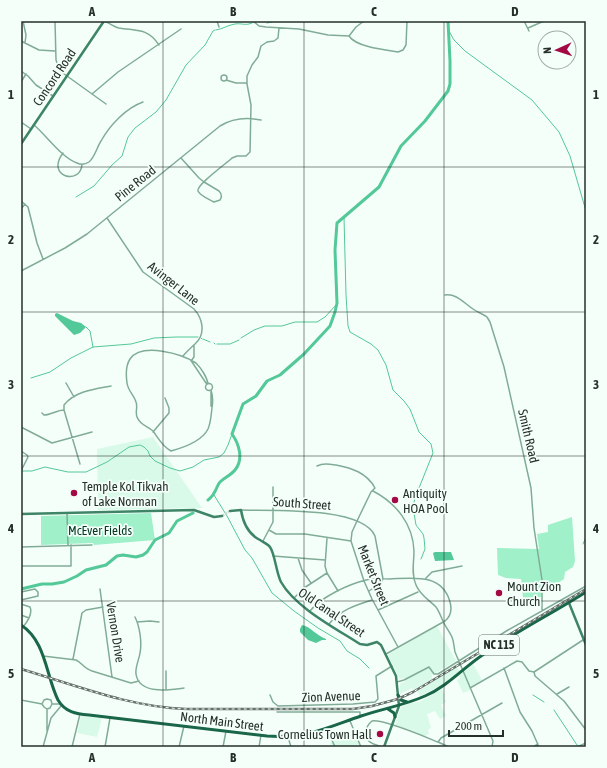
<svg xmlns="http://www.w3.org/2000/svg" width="607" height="768" font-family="'Asap Condensed',sans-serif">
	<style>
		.built { fill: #d9fae9 }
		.green { fill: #a0f0ca }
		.water { fill: #53c898 }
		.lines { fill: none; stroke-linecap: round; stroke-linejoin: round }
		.stream { stroke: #53c898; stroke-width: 1 }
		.river { stroke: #53c898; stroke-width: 3 }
		.secondary-tunnel { stroke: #ccd6d0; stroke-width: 2.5; stroke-dasharray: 2.5 1; stroke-linecap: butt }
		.street { stroke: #80ac97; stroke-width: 1.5 }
		.secondary { stroke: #3e8567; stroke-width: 2.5 }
		.primary { stroke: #1a6649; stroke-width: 3 }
		.rail-casing { stroke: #67716c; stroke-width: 2.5 }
		.rail { stroke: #f5fff9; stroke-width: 1; stroke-dasharray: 3; stroke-linecap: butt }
		.grid { fill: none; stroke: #26302b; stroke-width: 1; stroke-opacity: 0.55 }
		.poi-dot { fill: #a30a44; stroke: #f5fff9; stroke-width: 1.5 }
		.labels { text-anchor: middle; stroke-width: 3.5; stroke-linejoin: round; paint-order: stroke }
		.shield { fill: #f5fff9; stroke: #646e69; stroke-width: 1 }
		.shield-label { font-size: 12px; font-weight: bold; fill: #26302b }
		.street-label { font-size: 13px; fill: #26302b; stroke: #f5fff9 }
		.poi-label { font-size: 13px; fill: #26302b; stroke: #f5fff9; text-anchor: start }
		.park-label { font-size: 13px; fill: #033825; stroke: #f5fff9 }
		.neatline { fill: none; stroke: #26302b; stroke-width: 1.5 }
		.grid-label { font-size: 13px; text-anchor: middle; font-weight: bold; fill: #26302b }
	</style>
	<rect width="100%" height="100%" fill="#f5fff9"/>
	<path class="built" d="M153,437L202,508L98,510L97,449Z
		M437,626L456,661L432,675V679L413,690L412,688L400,694V684L406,681L404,678L400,679L399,678L388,656L389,654Z
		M473,664L482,680L469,687L470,690L463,693L457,680L460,679L459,676Z
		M456,667L460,671L444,684L420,696L417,691Z
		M442,689L445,696L444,697L446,702L441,705L446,716L440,719L435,711L427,714L431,728L428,730L429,734L425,736L414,731L395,725L401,707L411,703L419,702Z
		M81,716L102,718L97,737L77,733Z
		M354,732L360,747H331L330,743Z"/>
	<path class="green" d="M151,513L155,540L94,545L93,543L41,545V516Z
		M572,517L575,561L573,567L565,572L564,579L558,583L542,584L541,597L523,598L521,579L506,578L498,575L497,548L539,549L537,534L548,532V525Z"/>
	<path class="water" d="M57,313L73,321L81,323L86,327L80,333L74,335L55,316V314Z
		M435,552H451L454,560L435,561L433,553Z
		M302,625C311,627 317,636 326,639V640H322L316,643L308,640L300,632V629Z"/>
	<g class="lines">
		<path class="stream" d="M267,23L276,21
			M216,30C223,29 228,25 235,24C241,23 246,26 252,23
			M449,31L454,40L465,51L532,100L559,132L570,156L586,211
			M76,197L94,186L112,165L122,156L128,137L135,128L156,112L166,100L186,65L205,45L213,31L215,30
			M344,217L346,295L348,326L350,332L371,344L378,350L386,365L393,390L404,401L410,409L419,432L431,444L433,453L415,498L413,507L416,525L423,534L424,538L425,549L421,559
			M86,327L90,331L93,347
			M201,338L202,339
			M241,338L254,330L265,326H282L295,322H317L325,317L336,305
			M203,339L210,342
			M214,343L215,344
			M217,344H230L239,340
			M31,378L50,372L71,358L93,347L131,344L154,338L176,337H198
			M22,471H32L45,467L68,472H86L107,462L129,447L140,445L144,447L148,451L150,456L155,461L170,468L180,471L193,467L204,460L219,457L224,453L228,445L232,434
			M214,495L227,516L245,550L252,558L272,593L294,611L318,628L340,641L347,651L360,659L369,668
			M583,544L586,537
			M533,695L544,702
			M554,710L577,745"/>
		<path class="river" d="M208,500C210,498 213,496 214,493C217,489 217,485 220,482C225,477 231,475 235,470C244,459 239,444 232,434L243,404L256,396L267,381L280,375L304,354L330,326L335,312L337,303L335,250L337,223L379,187L401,146L425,121L448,91L450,84V61L448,21
			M21,589L42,584H52L64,582L77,576L86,570L106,565L117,556L123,555L136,557L143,555L147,552L155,540L169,533L177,521L193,513"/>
		<path class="secondary-tunnel" d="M222,516L230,511"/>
		<path class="street" d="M23,21L26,35L25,43
			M55,21L56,60L60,71L106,104
			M105,21C109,23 114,27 119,28C137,31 148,28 159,45
			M217,21L219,27
			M253,21L259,26L266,27L299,29L328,35L349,36C356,47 385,50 398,52L403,50L406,45L407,21
			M524,21L529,31
			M528,28L544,21
			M349,36L356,27L364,21
			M21,41L39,50L55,51
			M21,71L28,76L36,85L53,96
			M221 78a3 3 0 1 1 6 0a3 3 0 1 1-6 0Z
			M226,80L236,83H247
			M21,82L26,74
			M92,94L118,72L181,29
			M21,122L31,129
			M34,125C46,135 62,158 77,163C81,165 86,164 89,162C95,157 97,147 101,141C110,125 126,108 143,102
			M63,153C45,177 81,186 82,164
			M181,158L199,178L204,182L219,191C222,194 222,197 220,200L214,202C209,199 200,196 198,191C196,185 227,163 232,158L237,156H246L250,152L251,105L247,84V76L252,65L258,57L261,46L267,42L274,41L278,38L279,28
			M21,201L28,207L37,243L43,259
			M21,209L25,204
			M107,218L143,272L194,309C203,319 206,334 195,344C191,348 187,351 183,356
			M21,271L65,248L87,234L220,126C233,118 246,117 261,120
			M445,295C456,293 464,303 473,309C477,312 483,314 487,317L490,322L504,367L531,488L534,528L542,580V611
			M191,361L194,357V346
			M192,362L206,383H208
			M66,383L74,397
			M205.5 387a3.5 3.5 0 1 1 7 0a3.5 3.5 0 1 1-7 0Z
			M208,384C207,377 201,368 196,363C182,354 142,342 130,359C126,365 126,376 127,383C128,391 134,395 136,402C138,407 135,412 137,417C140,425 147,426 153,431C159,439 162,446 171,451C182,448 202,441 208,429C211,422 211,415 212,408C213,402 213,396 211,390
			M211,392V406L212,407
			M42,413L44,415C51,415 57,410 64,410
			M21,427L52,443L92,432
			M153,432L169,413V408L165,398
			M21,451L27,455L28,457L21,471
			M80,464L64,410V405C75,391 95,389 111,386
			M317,466C323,463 329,464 336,465C352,468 367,473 375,488L371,492L357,521L352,532L351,541L364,581L372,599L398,647
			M373,491C396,503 413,524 414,551C414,562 411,574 416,585C420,595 428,599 436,607C439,611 441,617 443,621C445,626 449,631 452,637C454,642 454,647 455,652L493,741L492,747
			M241,510C270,511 362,506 375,536L383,579L381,583L369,591
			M67,513L68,545
			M269,530L276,534H305L351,541
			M327,538L325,566L327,573L338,591
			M263,541L273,522V487
			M21,547L92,545
			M273,556L325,560
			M298,558L302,570L311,583
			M21,566H71V545
			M426,578L432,572L462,566
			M100,589L112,677
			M21,592L35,589L38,592V596L21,600
			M295,597L304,588L327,573
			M21,604L30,607C33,614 28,621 23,627
			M378,610L418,592
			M310,611C321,597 349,584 366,580C374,578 382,579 390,579C413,578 442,573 450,602C452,609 451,616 445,621L386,654
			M21,615L29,618
			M135,617C140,627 142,643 140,653C139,660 135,667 136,674C139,695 170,690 184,688
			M137,622L150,621L159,622
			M329,624C340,610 356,605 372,600
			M43,656L76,660C82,663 85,669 92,671L131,683L139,681
			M73,659L82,613L86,610L103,607
			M504,668L520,712L532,731L539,747
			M534,672L535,676L564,701L586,730
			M397,682L404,680L429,667L434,674H438L508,630L586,586
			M470,688L517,661L522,662L529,671L534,672L586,638
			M166,690V671
			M557,694L569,687
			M270,695L273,702L278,706L353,704L375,702L378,699L376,676L392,666
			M21,700L42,704L44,707L47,709L50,708L52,704L51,700L47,699L44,700L42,704
			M52,704H60
			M277,712H360V715
			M350,721L361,747
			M327,729L335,747
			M47,731V709
			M288,737L291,747
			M438,742L449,747
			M43,747L51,718L61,706
			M72,747L80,714
			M105,747L110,718
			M179,747L184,726
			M223,747L226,731
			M259,747L261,735
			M382,747C378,745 373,745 370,742C362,736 366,726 372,721C384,719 425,737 438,742L441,738L502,703
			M533,747L538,744
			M577,747L586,743"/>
		<path class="secondary" d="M21,144L104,21
			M230,511L241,510C243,523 248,534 260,540C263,542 268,544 270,547C275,554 276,572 281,582C295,607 335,628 360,644L367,645L377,642L381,645L396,676L399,706L384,747
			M21,514L194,510L214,517L222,516
			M569,603L586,645"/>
		<path class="primary" d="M21,625C46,641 46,676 58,700C65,712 76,714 89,715L267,736C306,739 326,728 361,716C382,709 405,705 425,696C448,686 464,667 484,654C517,631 553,613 586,592
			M398,695L401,700L407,702
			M388,709L394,713L395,717"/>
		<g class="rail-casing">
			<path id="rail" d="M21,669C75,685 129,707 186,709H353L372,706L398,699L413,692L586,589"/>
		</g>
		<use href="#rail" class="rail"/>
	</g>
	<path class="grid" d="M163,21V747M304,21V747M444,21V747M21,167H586M21,312H586M21,456H586M21,601H586"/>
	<g class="poi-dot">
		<circle cx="74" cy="493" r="4"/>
		<circle cx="395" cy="500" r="4"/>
		<circle cx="499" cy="593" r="4"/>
		<circle cx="380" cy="734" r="4"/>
	</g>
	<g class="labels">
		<rect class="shield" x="479" y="635" width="40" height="20" rx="3"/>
		<g class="shield-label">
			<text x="499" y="649">NC 115</text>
		</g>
		<g class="street-label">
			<text transform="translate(54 77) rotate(-56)" y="5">Concord Road</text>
			<text transform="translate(135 183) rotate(-39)" y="5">Pine Road</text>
			<text transform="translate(174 283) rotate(38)" y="5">Avinger Lane</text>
			<text transform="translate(529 436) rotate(77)" y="5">Smith Road</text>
			<text transform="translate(302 503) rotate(4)" y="5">South Street</text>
			<text transform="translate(374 575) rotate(68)" y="5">Market Street</text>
			<text transform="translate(332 612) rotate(34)" y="5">Old Canal Street</text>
			<text transform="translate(116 632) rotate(81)" y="5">Vernon Drive</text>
			<text transform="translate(331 696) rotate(-2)" y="5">Zion Avenue</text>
			<text transform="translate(222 721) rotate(7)" y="5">North Main Street</text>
		</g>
		<g class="poi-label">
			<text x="82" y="491">Temple Kol Tikvah<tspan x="82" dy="15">of Lake Norman</tspan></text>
			<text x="403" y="498">Antiquity<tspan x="403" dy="15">HOA Pool</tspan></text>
			<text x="507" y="591">Mount Zion<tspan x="507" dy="15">Church</tspan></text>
			<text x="372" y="739" text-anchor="end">Cornelius Town Hall</text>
		</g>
		<g class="park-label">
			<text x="100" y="535">McEver Fields</text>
		</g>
	</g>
	<rect width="607" height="768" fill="none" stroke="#f5fff9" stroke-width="44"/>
	<g transform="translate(557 50) rotate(267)"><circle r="19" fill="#f5fff9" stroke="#a2aca7"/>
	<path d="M0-3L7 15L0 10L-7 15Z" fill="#a30a44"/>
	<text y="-6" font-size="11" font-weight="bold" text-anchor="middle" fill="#26302b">N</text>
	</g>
	<path d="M449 730v6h54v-6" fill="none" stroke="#26302b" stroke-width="2"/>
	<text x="455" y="730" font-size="12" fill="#26302b" stroke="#f5fff9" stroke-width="3" paint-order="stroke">200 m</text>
	<rect x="22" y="22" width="563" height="724" class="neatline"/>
	<g class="grid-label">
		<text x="92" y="16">A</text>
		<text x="233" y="16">B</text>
		<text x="374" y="16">C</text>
		<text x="515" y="16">D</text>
		<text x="11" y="99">1</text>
		<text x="596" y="99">1</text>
		<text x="11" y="244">2</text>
		<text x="596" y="244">2</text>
		<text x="11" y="389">3</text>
		<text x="596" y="389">3</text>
		<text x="11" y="533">4</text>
		<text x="596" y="533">4</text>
		<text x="11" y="678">5</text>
		<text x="596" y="678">5</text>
		<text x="92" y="762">A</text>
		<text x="233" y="762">B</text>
		<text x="374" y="762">C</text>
		<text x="515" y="762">D</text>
	</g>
</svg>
